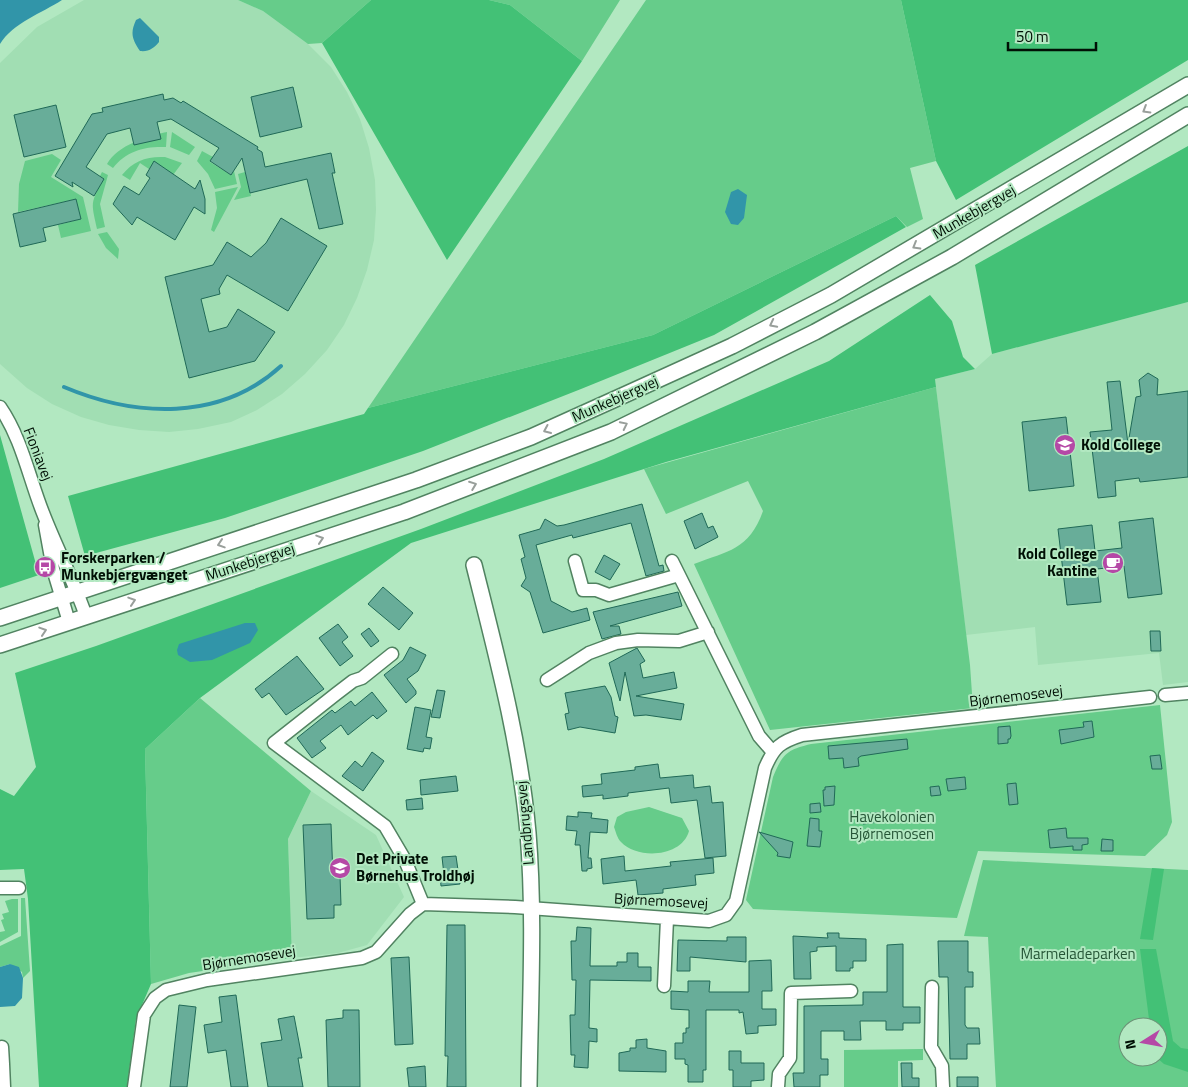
<svg xmlns="http://www.w3.org/2000/svg" width="1188" height="1087" font-family="'Titillium Web',sans-serif">
	<style>
		.built { fill: #a1deb3 }
		.green { fill: #66cc8a; fill-rule: evenodd }
		.forest { fill: #43c176 }
		.water { fill: #3195a9 }
		.lines { fill: none; stroke-linecap: round; stroke-linejoin: round }
		.stream { stroke: #3195a9; stroke-width: 4 }
		.building { fill: #68ad99; stroke: #206957 }
		.minor-casing { stroke: #518361; stroke-width: 15 }
		.tertiary-casing { stroke: #518361; stroke-width: 18 }
		.minor { stroke: #fff; stroke-width: 12 }
		.tertiary { stroke: #fff; stroke-width: 15 }
		.oneway { stroke: #999f9b }
		.labels { text-anchor: middle; stroke-width: 4; stroke-linejoin: round; paint-order: stroke }
		.street-label { font-size: 15px; fill: #001005; stroke: #b2e8c1 }
		.poi-label { font-size: 15px; font-weight: bold; fill: #001005; stroke: #b2e8c1; text-anchor: start }
		.park-label { font-size: 15px; fill: #255536; stroke: #b2e8c1 }
	</style>
	<rect width="100%" height="100%" fill="#b2e8c1"/>
	<path class="built" d="M84,0H238L263,11L308,44L331,67L347,92L360,119L369,148L375,180L376,210L374,240L367,270L357,298L344,325L327,350L305,374L282,394L257,410L231,422L198,429L169,432L139,430L109,425L81,417L52,404L27,388L0,364V63L37,27Z
		M1188,302V682L1163,685L1159,653L1038,665L1035,627L966,635L935,379L975,369L992,354Z
		M311,791L376,835L404,897L367,945L338,953L292,958L288,839Z"/>
	<path class="green" d="M238,0H371L322,43L308,44L263,11Z
		M489,0H620L582,61L510,5Z
		M646,0H901L936,161L910,168L923,219L907,227L896,216L653,335L368,408Z
		M167,132L166,147C145,146 126,151 113,168L107,164C118,145 147,136 167,132Z
		M172,132L195,147L189,155L170,147Z
		M202,151L213,157L210,162L231,175L234,171L237,184L215,189L208,174L197,161Z
		M52,154L61,160L51,177L83,197L91,231L61,238L58,225L81,219L76,199L18,212L19,184L25,161Z
		M165,157L182,163L173,175L154,162L149,169L140,163L130,180L122,175C133,161 147,156 165,157Z
		M102,172L108,175L100,204L105,227L97,229C91,202 90,203 104,179L100,176Z
		M245,172L251,196L234,200L241,187L238,174Z
		M238,187L214,232L211,230L217,208L215,192Z
		M107,232L119,249L118,259L106,248L98,234Z
		M936,387L970,665L973,708L770,730L694,564C728,551 749,550 763,511L748,481L666,514L644,469Z
		M200,698L311,791L288,839L292,958L189,973L151,984L145,749Z
		M1160,705L1172,822L1167,835L1145,856L978,851L957,918L753,909L746,900L773,777C783,753 787,750 811,744Z
		M649,807L682,818L689,831C682,857 638,860 621,842C617,838 616,832 614,827L617,817L626,812Z
		M983,860L1188,870V1087H996L988,937L964,936ZM1128,1027H1158V1057H1128Z
		M21,898H25L30,971L23,978L22,972L10,964L0,967V946L21,936Z
		M12,899H18V932L0,942V932L5,931L1,920L4,919L2,914L9,912L5,901Z
		M923,1049V1060L898,1061V1087H844V1050Z"/>
	<path class="forest" d="M371,0H489L510,5L582,61L447,260L322,43Z
		M901,0H1188V60L956,200L936,161Z
		M1188,146V302L992,354L975,265Z
		M896,216L906,227L714,335L581,389L423,451L225,518L85,556L68,496L364,414L368,408L653,335Z
		M930,295L952,321L963,357L975,369L935,379L936,387L666,462L411,543L200,698L145,749L151,984L136,1019L127,1087H39L28,899L24,869L0,870V789L14,796L36,767L15,673L96,646L421,529L604,459L829,361Z
		M0,435L39,575L0,588Z
		M1152,868L1164,869L1153,940L1140,939Z
		M1140,949H1156L1173,1041L1181,1048L1188,1049V1072L1164,1064L1156,1057H1158V1027H1150Z"/>
	<path class="water" d="M0,0H62C42,13 13,23 0,44Z
		M140,18L159,37V42C154,48 149,52 140,51C132,39 130,33 136,20Z
		M738,189L747,195L744,218L738,225L731,224L725,212L731,192Z
		M245,623H255L258,630L250,643L212,660L190,662L178,655L177,650L179,644Z
		M10,964L19,967L23,978L22,998L15,1006L0,1007V967Z"/>
	<g class="lines">
		<path class="stream" d="M64,387C135,417 220,422 281,366"/>
	</g>
	<path class="building" d="M293,87L302,127L260,137L251,97Z
		M163,94L164,100L173,98L181,103L183,101L258,147L257,149L262,152L265,167L331,153L335,173H332L343,224L319,229L307,179L250,193L242,158L231,175L210,161L219,148L171,119L157,122L161,139L134,145L130,128L107,134L86,167L104,179L94,196L72,182L73,187L55,176L92,114L103,112L102,108Z
		M56,105L66,147L24,157L14,115Z
		M154,161L195,189L200,180L205,199V214L194,207L175,240L137,217L132,225L113,204L124,186L139,195L150,178L146,175Z
		M76,199L81,219L43,228L46,241L20,247L13,214Z
		M281,218L327,246L288,311L227,275L219,289L220,294L201,299L209,332L227,327L238,309L275,332L255,361L189,378L165,277L213,265L227,242L251,257L266,243Z
		M1148,373L1158,379L1157,395L1188,391V477L1140,482L1139,478L1115,481L1116,496L1098,498L1090,432L1112,430L1107,382L1120,381L1128,444L1136,397L1141,396L1139,380Z
		M1066,417L1074,486L1029,491L1022,422Z
		M642,504L659,566L663,565L664,571L646,576L631,523L573,538L572,535L536,545L551,601L572,612L587,608L590,620L543,633L530,592L521,586L526,578L521,559L525,557L519,535L540,529L545,519L557,526L564,525Z
		M702,513L708,528L713,526L718,537L695,549L684,521Z
		M1153,518L1162,594L1128,598L1124,566L1097,569L1101,602L1067,605L1058,529L1092,525L1095,551L1122,548L1119,522Z
		M604,555L620,564L610,580L595,572Z
		M383,587L413,613L399,630L368,604Z
		M678,592L682,606L610,626H619L621,634L602,639L593,612Z
		M338,624L348,637L342,642L353,656L340,666L319,638Z
		M369,628L379,641L371,647L361,634Z
		M1150,631H1160L1161,651H1151Z
		M410,647L426,655L418,671L407,679L416,691V694L406,703L384,675L403,660Z
		M637,648L645,661L640,664L643,678L674,672L677,688L636,696L684,704L681,720L646,715L634,716L625,672L620,701L609,663Z
		M297,656L324,689L286,715L269,693L262,698L255,689Z
		M605,686L611,697L615,716L618,717L615,733L580,727L568,730L565,714L569,713L565,693Z
		M437,690L445,691L440,718L431,717Z
		M372,692L387,711L377,719L373,715L348,735L341,725L320,741L326,748L312,758L297,738L332,710L335,713L351,701L355,706Z
		M415,707L431,710L426,737L432,738L430,749L424,748L423,752L407,749Z
		M1092,721L1094,737L1061,744L1059,730L1084,727L1083,722Z
		M1010,726L1011,736L1010,739H1008V743L998,744V727Z
		M907,739L908,749L861,756L858,758L859,766L844,768L843,758L829,759L828,746Z
		M372,752L384,761L363,791L342,776L355,761L362,767Z
		M1160,755L1162,769H1152L1150,756Z
		M658,764L660,778L693,775L694,788L710,786L712,803L723,802L726,856L705,858L697,800L671,803L669,788L628,793V796L603,799V795L583,797L582,786L602,784L601,774L635,770V767Z
		M456,776L458,791L421,795L420,780Z
		M965,777L966,789L948,791L946,779Z
		M1016,783L1018,804L1009,805L1007,784Z
		M835,786L834,805L824,806L823,790H825V787Z
		M939,786L941,795L931,796L930,787Z
		M422,798L423,809L407,810L406,800Z
		M820,803L821,812L810,813V804Z
		M578,812L592,813L591,818L608,820L607,833L590,832L588,858H591L592,868L587,869V871H582L580,845H575L577,831L566,830L567,816L578,817Z
		M885,812L886,821L863,824L862,814Z
		M810,818L819,819V831H822L820,847L807,846Z
		M331,824L333,877L340,876L341,905H334V918L307,919L303,825Z
		M1066,828L1067,838H1088V844L1082,845V850H1073V846L1050,848L1048,830Z
		M759,832L793,842L790,858L777,856L778,853Z
		M1102,839L1113,840V851H1101Z
		M456,856L460,884L441,886L440,875H444L442,857Z
		M624,856L625,871L671,866L670,862L713,858L714,873L695,875L696,885L663,889V893L638,895L636,880L603,884L601,859Z
		M447,925H465L466,1087H447L448,1056H445Z
		M577,927L591,928L590,966H617V962H627V953H638V967H651V981L590,980L589,1028L597,1029V1042L589,1041L588,1068L574,1067L575,1055H571L570,1015H575L576,980H572L571,941H576Z
		M827,933H839V938L866,939V961H853V968H850V971H836V946L817,947V951L810,952L811,979H794L793,936L828,938Z
		M727,937H746V962L690,957V971H677L678,940L727,941Z
		M938,941H968V972H973V987H965V1025L967,1028H979L980,1044H967V1059H950L948,977H939Z
		M903,944V1007H920V1023H903V1030H886V1021H860L861,1040H844V1031H821V1059H828V1075H820V1087H794L793,1073H804V1006L863,1005V992H887V945Z
		M409,957L413,1044L395,1045L391,958Z
		M771,960L772,991H762V1009H776V1025L758,1026V1033L746,1034L743,1012L739,1013V1010H706V1070H703V1082H688V1065L685,1064V1059H675V1043H683V1033H686V1028H689V1010L671,1009V991L688,992V981H710L709,992H749V961Z
		M236,995L248,1087H231L226,1050L208,1053L204,1025L222,1022L219,997Z
		M179,1005L196,1007L187,1087H170Z
		M343,1010H359L360,1087H328L326,1020L343,1018Z
		M294,1016L302,1058H298L303,1087H268L261,1043L282,1040L278,1019Z
		M647,1039V1048L666,1051V1072L619,1071V1053L630,1051V1048H636V1040Z
		M729,1051H741V1063H764V1080L751,1081V1087H733V1070H729Z
		M901,1063H912V1078H919V1087H902Z
		M425,1066L426,1087H409L407,1068Z
		M957,1077H978V1087H957Z"/>
	<g class="lines">
		<g class="minor-casing">
			<path id="minor" d="M0,407C22,439 29,478 43,513C57,549 73,579 86,616
				M45,525L53,569L69,622
				M575,561L583,590H596L609,595L679,575
				M672,561L759,736L772,751
				M392,654L362,678L353,681L336,694L274,743L385,826L405,860L423,904
				M547,680L589,653L616,643L638,640L679,641L708,632
				M1165,695L1188,693
				M0,888H19
				M664,986L667,919
				M932,987L931,1047L942,1066L943,1087
				M2,1047L3,1064
				M0,1064H3L4,1087
				M134,1087L144,1015L155,998L166,990L207,980L362,958L376,952L410,914L423,904L515,907L709,921L726,915L736,901L765,768C774,747 780,742 802,735L1150,697
				M778,1087L779,1074L790,1058L791,993L851,991"/>
		</g>
		<g class="tertiary-casing">
			<path id="tertiary" d="M474,565C496,653 520,742 528,833C535,917 530,1003 529,1087
				M0,618L416,480L531,437L622,396L732,346L831,295L1188,85
				M0,645L404,512L611,432L815,332L952,257L1188,115"/>
		</g>
		<use href="#minor" class="minor"/>
		<use href="#tertiary" class="tertiary"/>
	</g>
	<defs><path id="oneway-chevron" d="M-2-3.5L2.5 0L-2 3.5" fill="none" stroke-width="1.6" stroke-linecap="round" stroke-linejoin="round" transform="scale(1.25)"/></defs>
	<g class="oneway">
		<use href="#oneway-chevron" transform="translate(1146 110) rotate(149)"/>
		<use href="#oneway-chevron" transform="translate(916 246) rotate(150)"/>
		<use href="#oneway-chevron" transform="translate(773 324) rotate(153)"/>
		<use href="#oneway-chevron" transform="translate(624 425) rotate(-26)"/>
		<use href="#oneway-chevron" transform="translate(547 430) rotate(156)"/>
		<use href="#oneway-chevron" transform="translate(473 485) rotate(-21)"/>
		<use href="#oneway-chevron" transform="translate(320 539) rotate(-18)"/>
		<use href="#oneway-chevron" transform="translate(221 544) rotate(162)"/>
		<use href="#oneway-chevron" transform="translate(132 601) rotate(-18)"/>
		<use href="#oneway-chevron" transform="translate(43 631) rotate(-18)"/>
	</g>
	<defs>
		<g id="university-disc" transform="scale(1.125)"><circle r="9.5" fill="#b548a6" stroke="#b2e8c1"/><path d="M0-5L7-2L0 1L-7-2ZM-4 1L0 2.5L4 1V4Q0 6-4 4Z" fill="#fff"/></g>
		<g id="cafe-disc" transform="scale(1.125)"><circle r="9.5" fill="#b548a6" stroke="#b2e8c1"/><path d="M-5.5-4.5H6V0H3Q3 3.5 0 3.5H-2.5Q-5.5 3.5-5.5 0ZM3-3.2v2h1.7v-2ZM-6 4.5H4V6H-6Z" fill="#fff"/></g>
		<g id="bus-disc" transform="scale(1.125)"><circle r="9.5" fill="#b548a6" stroke="#b2e8c1"/><path d="M-5-6H5V4H4V6H2V4H-2V6H-4V4H-5ZM-3.5-4V0h7V-4ZM-3.5 1.2v1.5H-2V1.2ZM2 1.2v1.5H3.5V1.2Z" fill="#fff"/></g>
		<g id="school-disc" transform="scale(1.125)"><circle r="9.5" fill="#b548a6" stroke="#b2e8c1"/><path d="M0-5L7-2L0 1L-7-2ZM-4 1L0 2.5L4 1V4Q0 6-4 4Z" fill="#fff"/></g>
	</defs>
	<g fill-rule="evenodd">
		<use href="#university-disc" x="1065" y="445"/>
		<use href="#cafe-disc" x="1113" y="563"/>
		<use href="#bus-disc" x="45" y="567"/>
		<use href="#school-disc" x="340" y="868"/>
	</g>
	<g class="labels">
		<g class="street-label">
			<text transform="translate(974 212) rotate(-30)" y="5">Munkebjergvej</text>
			<text transform="translate(615 399) rotate(-24)" y="5">Munkebjergvej</text>
			<text transform="translate(38 454) rotate(69)" y="5">Fioniavej</text>
			<text transform="translate(250 562) rotate(-18)" y="5">Munkebjergvej</text>
			<text transform="translate(1016 696) rotate(-7)" y="5">Bjørnemosevej</text>
			<text transform="translate(525 823) rotate(-95)" y="5">Landbrugsvej</text>
			<text transform="translate(661 901) rotate(3)" y="5">Bjørnemosevej</text>
			<text transform="translate(249 958) rotate(-9)" y="5">Bjørnemosevej</text>
		</g>
		<g class="poi-label">
			<text x="1081" y="450">Kold College</text>
			<text x="1097" y="559" text-anchor="end">Kold College<tspan x="1097" dy="17">Kantine</tspan></text>
			<text x="61" y="563">Forskerparken /<tspan x="61" dy="17">Munkebjergvænget</tspan></text>
			<text x="356" y="864">Det Private<tspan x="356" dy="17">Børnehus Troldhøj</tspan></text>
		</g>
		<g class="park-label">
			<text x="892" y="822">Havekolonien<tspan x="892" dy="17">Bjørnemosen</tspan></text>
			<text x="1078" y="959">Marmeladeparken</text>
		</g>
	</g>
	<g transform="translate(1143 1042) rotate(259)"><circle r="24" fill="#b2e8c1" stroke="#6b9276"/>
	<path d="M0-4L9 19L0 12L-9 19Z" fill="#b548a6"/>
	<text y="-8" font-size="14" font-weight="bold" text-anchor="middle" fill="#001005">N</text>
	</g>
	<path d="M1008 42v8h88v-8" fill="none" stroke="#001005" stroke-width="2.5"/>
	<text x="1016" y="42" font-size="15" fill="#001005" stroke="#b2e8c1" stroke-width="4" paint-order="stroke">50 m</text>
</svg>
